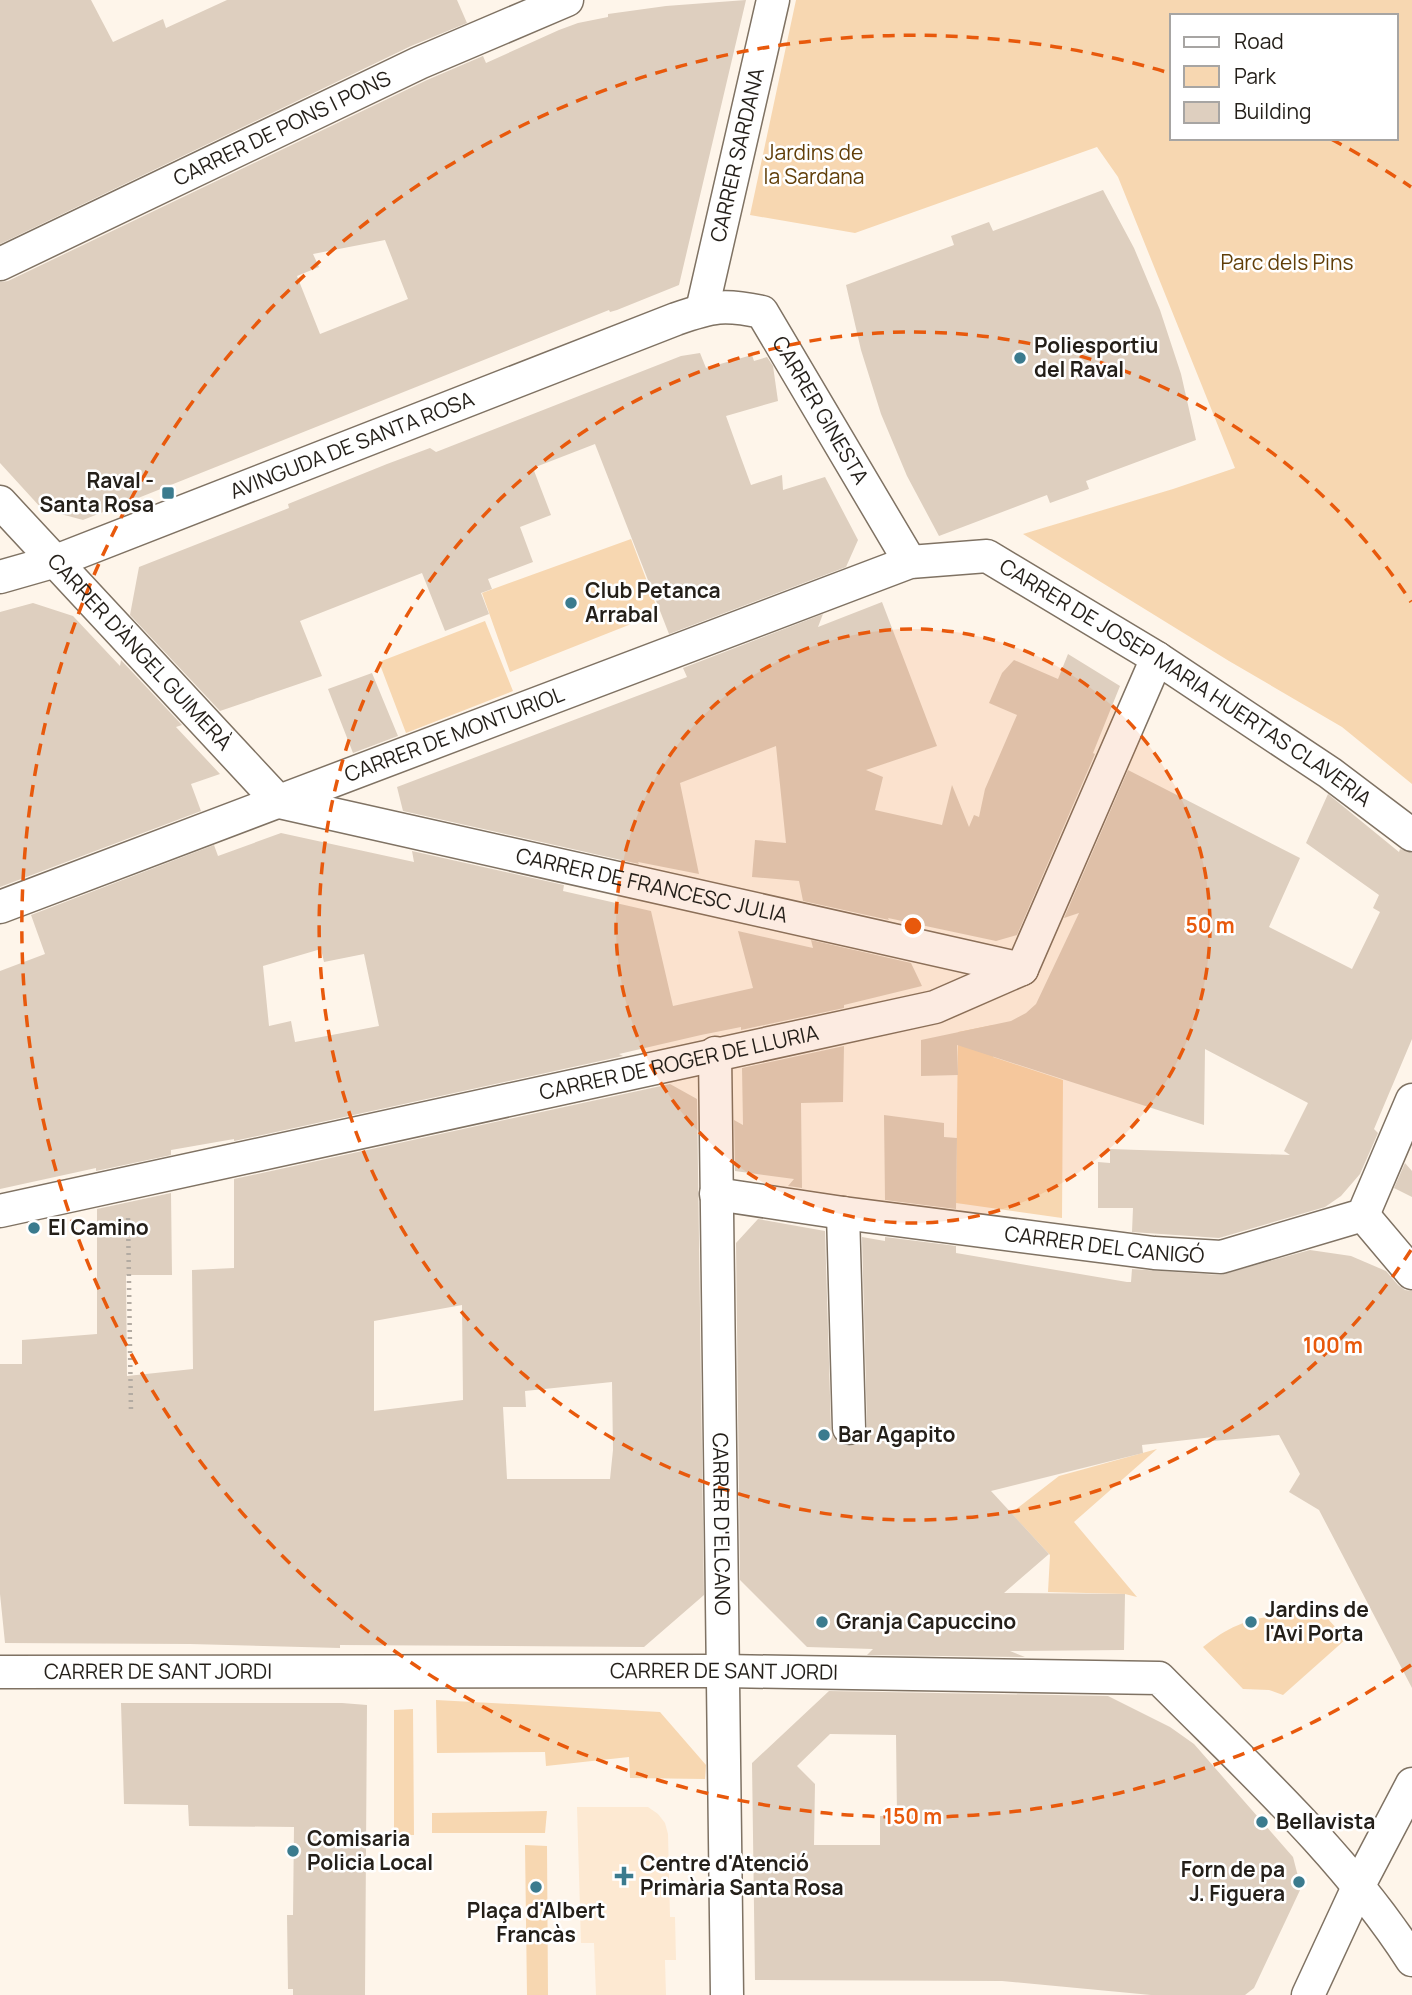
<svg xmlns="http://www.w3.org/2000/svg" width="1412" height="1995" font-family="Manrope,sans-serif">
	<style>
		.built { fill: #fde9d2 }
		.green { fill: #f7d7b1; fill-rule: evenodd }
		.building { fill: #decfbf; fill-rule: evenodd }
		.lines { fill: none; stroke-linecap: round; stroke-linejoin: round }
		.minor-casing { stroke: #7f7263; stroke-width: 35 }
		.path { stroke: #b3aba2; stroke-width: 4.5; stroke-dasharray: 2 5; stroke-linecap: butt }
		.minor { stroke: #fff; stroke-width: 32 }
		.ring { fill: none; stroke: #e8590c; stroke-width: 3.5; stroke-dasharray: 12 9 }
		.poi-dot { fill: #3b7b8e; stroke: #fff; stroke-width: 2.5 }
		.labels { text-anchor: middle; stroke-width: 5; stroke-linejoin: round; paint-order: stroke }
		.street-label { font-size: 21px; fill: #241f19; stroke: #fff }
		.park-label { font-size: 21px; fill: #613e08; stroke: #fff }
		.poi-label { font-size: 21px; font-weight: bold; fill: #241f19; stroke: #fff; text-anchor: start }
		.centre { fill: #e8590c; stroke: #fff; stroke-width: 3.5 }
		.ring-label { font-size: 21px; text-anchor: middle; font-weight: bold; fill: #e8590c; stroke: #fff; stroke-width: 5; stroke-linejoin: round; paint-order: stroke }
	</style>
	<rect width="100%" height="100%" fill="#fef5ea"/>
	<path class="built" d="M577,1807H648L658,1814L665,1823L668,1834L670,1917H675L676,1960H665L666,1995H596L594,1943H581Z"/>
	<path class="green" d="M796,0H1412V784L1342,727L1229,661L1023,534L1173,489L1235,468L1118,177L1097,147L855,233L750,215ZM1172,16H1396V138H1172Z
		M631,539L659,613L510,672L482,593Z
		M485,621L513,691L406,733L379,662Z
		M993,1025V1057L1063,1080L1062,1218L956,1203L958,1032Z
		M1157,1449L1074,1522L1137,1597L1125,1594L1048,1592L1050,1555L1011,1513L1059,1476Z
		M1305,1614L1328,1619L1346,1639L1283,1695L1269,1690L1243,1689L1203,1647C1237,1619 1263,1615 1305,1614Z
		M436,1700L660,1712L706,1765L705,1779L630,1778L629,1757L546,1766L545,1752L437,1753Z
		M413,1709L414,1835H394V1710Z
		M547,1811L545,1833H432V1813Z
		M525,1845L547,1846L548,1995H527Z"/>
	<path class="building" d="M0,0H91L113,42L163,19L166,28L227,0H457L467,23L411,46L0,244Z
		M746,0L679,285L617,310L610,312L609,310L83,520L42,509L0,463V282L8,281L427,80L483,56L486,63L559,30L578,23L608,17V14L666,6ZM385,240L408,299L320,334L297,276L319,267L313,254Z
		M1103,190L1134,248L1160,310L1181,374L1196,440L1086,481L1089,489L1050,503L1047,495L939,536L907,476L881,414L861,350L846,285L954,245L951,236L989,222L993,231Z
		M700,353L706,368L752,355L754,361L767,357L773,366L778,401L726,416L740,455L751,485L782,475L783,490L825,477L858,540L846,567L669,634L595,444L533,468L551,515L520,527L533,562L488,579L492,589L481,593L489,614L445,631L422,573L300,621L322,676L220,711L130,615L139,567L289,508L288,504L387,464L430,448L436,452L681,356Z
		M882,602L937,746L866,770L883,777L875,810L942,825L952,785L969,827L974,815L979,817L985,789L1017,715L989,703L1002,673L1014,660L1058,679L1068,654L1120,686L1093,753L1095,754L1017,935L996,941L888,918L889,920L803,901L799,881L752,877L755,840L786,843L776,746L680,783L699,874L638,862L639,864L403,811L397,787L687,677L683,668L823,614L818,627Z
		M33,603L73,616L120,666L121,660L182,725L176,727L220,774L191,784L201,811L0,887V612Z
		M372,673L398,736L353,753L328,689Z
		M1128,770L1300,858L1269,927L1352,969L1380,912L1373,908L1379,895L1306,843L1328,794L1399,852L1400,849L1412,853V1039L1374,1129L1378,1133L1360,1174L1341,1196L1325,1207L1219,1238L1132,1232L1133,1208H1098V1162L1110,1163V1149L1290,1155L1284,1151L1308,1103L1205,1049L1204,1125L957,1045L958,1075L921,1076V1040L1011,1021L1026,1013L1036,1004L1079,913L1064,918Z
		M281,833L414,862L412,851L564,885L563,891L651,911L673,1006L753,988L738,931L813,948L811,940L911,963L922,986L844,1005V1008L741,1030V1027L701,1035L619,1054L623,1056L234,1141V1139L171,1150V1155L96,1171V1168L0,1189V971L45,954L31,915L214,845L218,856ZM321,949L324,962L364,954L379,1026L295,1042L291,1021L269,1026L263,966Z
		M844,1046L843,1102L801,1103L802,1188L788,1186L794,1179L735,1171L734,1120L743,1125L742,1068Z
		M670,1084L697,1099L704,1595L644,1647L340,1645V1648L190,1644L5,1643L0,1594V1364H22V1340L97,1334V1209L171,1193L172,1275H126L127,1376L193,1369L192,1270L234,1268V1179ZM462,1305L463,1400L374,1411V1321ZM612,1382L613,1450L610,1479H507L503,1407H526L525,1391Z
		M884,1115L944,1123V1137L957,1138L956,1209L885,1200Z
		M1405,1163L1412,1171V1197L1394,1188Z
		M758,1219L825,1231L831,1429L834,1438L841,1444L849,1446L859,1443L865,1436L867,1427L862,1237L885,1241V1237L956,1246V1253L1127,1282H1131L1132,1269L1220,1275L1310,1250L1351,1256L1386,1271L1398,1285L1405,1290L1412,1291V1688L1319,1510L1289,1492L1300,1474L1279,1435L1213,1441V1437L1142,1445L1143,1453L991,1491L1049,1554L1004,1593L1125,1594L1124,1650L1010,1651L1025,1657L867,1655L873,1649L807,1647L740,1580L736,1243Z
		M829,1691L1108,1696L1170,1727L1194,1744L1293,1857L1301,1888L1254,1988L1245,1995H1151L1002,1981L755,1980L752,1763ZM830,1734L896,1735L897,1816H880V1845H814L815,1784L797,1766Z
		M121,1703H342L367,1705L365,1995H293V1989H288L287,1915H293L294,1827L189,1826L188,1805L124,1804Z"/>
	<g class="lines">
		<g class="minor-casing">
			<g id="minor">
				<path id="s1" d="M0,264L419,63L567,0"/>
				<path id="s2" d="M702,310L773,0"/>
				<path id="s3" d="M0,502L279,802"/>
				<path id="s4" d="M0,577L56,561L676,319C713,306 724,304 762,312L910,562"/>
				<path id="s5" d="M279,802L1022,969"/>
				<path id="s6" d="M0,907L910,562L987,556L1157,658L1330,773L1412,835"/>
				<path id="s7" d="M715,1053L727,1995"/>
				<path id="s8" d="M716,1194L843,1213L1154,1253L1221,1257L1363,1215L1412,1100"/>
				<path id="s9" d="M0,1211L935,1007L1022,969L1157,658"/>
				<path d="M843,1213L849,1428"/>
				<path d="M1363,1215L1412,1273"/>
				<path id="s10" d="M0,1672L724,1671L1159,1678C1248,1768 1343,1853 1412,1960"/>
				<path d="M1308,1995L1359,1885L1412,1784"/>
			</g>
		</g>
		<path class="path" d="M128,1218L131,1412"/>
		<use href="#minor" class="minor"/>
	</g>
	<circle cx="913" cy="926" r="297" fill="#e8590c" fill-opacity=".12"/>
	<g class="ring">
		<circle cx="913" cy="926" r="297"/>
		<path d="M1411 1250A594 594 0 1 1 1411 602"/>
		<path d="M1411 1665A891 891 0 1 1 1166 72M1331 139A891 891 0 0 1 1411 187"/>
	</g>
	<g class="poi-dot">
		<circle cx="1020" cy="358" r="7"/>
		<rect x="161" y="486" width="14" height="14" rx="3.5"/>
		<circle cx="571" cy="603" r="7"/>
		<circle cx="34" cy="1228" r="7"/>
		<circle cx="824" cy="1435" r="7"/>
		<circle cx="822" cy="1622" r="7"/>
		<circle cx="1251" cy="1622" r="7"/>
		<circle cx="1262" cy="1822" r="7"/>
		<circle cx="293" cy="1851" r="7"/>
		<path d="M620.5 1865.5h7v7h7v7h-7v7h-7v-7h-7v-7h7z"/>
		<circle cx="1299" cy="1882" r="7"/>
		<circle cx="536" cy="1887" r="7"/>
	</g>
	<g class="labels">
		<g class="street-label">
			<text dy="7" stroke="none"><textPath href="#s1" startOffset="313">CARRER DE PONS I PONS</textPath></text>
			<text dy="7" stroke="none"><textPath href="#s2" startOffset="159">CARRER SARDANA</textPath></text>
			<text dy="7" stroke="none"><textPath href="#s4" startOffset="926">CARRER GINESTA</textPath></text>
			<text dy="7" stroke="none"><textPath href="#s4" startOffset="376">AVINGUDA DE SANTA ROSA</textPath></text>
			<text dy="7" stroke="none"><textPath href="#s3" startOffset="205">CARRER D'ÀNGEL GUIMERÀ</textPath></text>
			<text dy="7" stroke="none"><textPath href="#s6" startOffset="1286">CARRER DE JOSEP MARIA HUERTAS CLAVERIA</textPath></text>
			<text dy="7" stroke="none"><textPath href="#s6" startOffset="486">CARRER DE MONTURIOL</textPath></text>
			<text dy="7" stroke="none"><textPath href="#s5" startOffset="382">CARRER DE FRANCESC JULIA</textPath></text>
			<text dy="7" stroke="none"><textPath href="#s9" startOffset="695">CARRER DE ROGER DE LLURIA</textPath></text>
			<text dy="7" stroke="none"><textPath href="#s8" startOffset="392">CARRER DEL CANIGÓ</textPath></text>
			<text dy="7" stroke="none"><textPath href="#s7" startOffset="471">CARRER D'ELCANO</textPath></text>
			<text dy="7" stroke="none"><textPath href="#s10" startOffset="158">CARRER DE SANT JORDI</textPath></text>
			<text dy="7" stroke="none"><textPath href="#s10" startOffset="724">CARRER DE SANT JORDI</textPath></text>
		</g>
		<g class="park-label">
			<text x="814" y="160">Jardins de<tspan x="814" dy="24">la Sardana</tspan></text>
			<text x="1287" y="270">Parc dels Pins</text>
		</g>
		<g class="poi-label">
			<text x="1034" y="353">Poliesportiu<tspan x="1034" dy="24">del Raval</tspan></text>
			<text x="154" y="488" text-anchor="end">Raval -<tspan x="154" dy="24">Santa Rosa</tspan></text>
			<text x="585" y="598">Club Petanca<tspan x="585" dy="24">Arrabal</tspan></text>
			<text x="48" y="1235">El Camino</text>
			<text x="838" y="1442">Bar Agapito</text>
			<text x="1265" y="1617">Jardins de<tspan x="1265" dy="24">l'Avi Porta</tspan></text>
			<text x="836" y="1629">Granja Capuccino</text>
			<text x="1276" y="1829">Bellavista</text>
			<text x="307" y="1846">Comisaria<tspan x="307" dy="24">Policia Local</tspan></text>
			<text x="640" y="1871">Centre d'Atenció<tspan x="640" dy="24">Primària Santa Rosa</tspan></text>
			<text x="1285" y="1877" text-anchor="end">Forn de pa<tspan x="1285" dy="24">J. Figuera</tspan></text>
			<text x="536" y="1918" text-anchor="middle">Plaça d'Albert<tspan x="536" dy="24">Francàs</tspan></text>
		</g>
	</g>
	<circle cx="913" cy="926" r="10" class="centre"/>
	<g class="ring-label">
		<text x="1210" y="933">50 m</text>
		<text x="1333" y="1353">100 m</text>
		<text x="913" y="1824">150 m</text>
	</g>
	<rect x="1170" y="14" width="228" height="126" fill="#ffffff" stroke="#a7a5a3" stroke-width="2"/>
	<rect x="1184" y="37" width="35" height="10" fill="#ffffff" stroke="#a7a5a3" stroke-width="2"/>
	<text x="1234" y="49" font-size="21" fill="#241f19">Road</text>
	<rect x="1184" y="66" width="35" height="21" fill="#f7d7b1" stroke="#a7a5a3" stroke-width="2"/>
	<text x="1234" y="84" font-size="21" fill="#241f19">Park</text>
	<rect x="1184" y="102" width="35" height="21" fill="#decfbf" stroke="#a7a5a3" stroke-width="2"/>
	<text x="1234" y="119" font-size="21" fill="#241f19">Building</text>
</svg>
